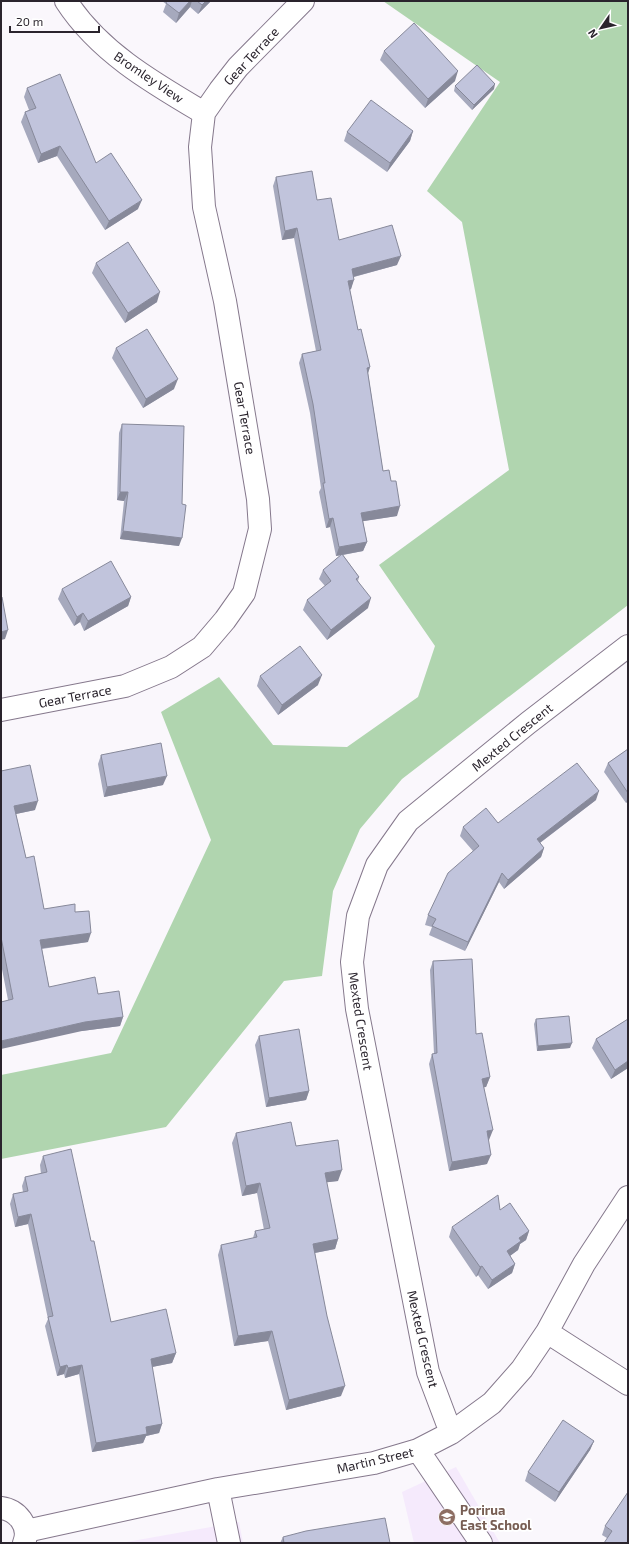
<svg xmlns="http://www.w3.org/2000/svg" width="629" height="1544" font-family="'Exo 2',sans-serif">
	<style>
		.built { fill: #f5eafc }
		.green { fill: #b0d5af }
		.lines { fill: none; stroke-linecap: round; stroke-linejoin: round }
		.minor-casing { stroke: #85788c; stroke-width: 24 }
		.major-casing { stroke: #85788c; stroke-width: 24 }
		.minor { stroke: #fff; stroke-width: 22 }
		.major { stroke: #fff; stroke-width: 22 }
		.wall { fill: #a6a9bd }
		.shaded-wall { fill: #87899a }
		.building { fill: #c1c4dc; stroke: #87899a }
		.labels { text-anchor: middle; stroke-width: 3.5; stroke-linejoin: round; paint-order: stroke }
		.street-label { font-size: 13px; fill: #2a242d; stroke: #fff }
		.education-label { font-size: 13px; font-weight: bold; fill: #785e54; stroke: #fff; text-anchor: start }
	</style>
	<rect width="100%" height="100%" fill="#faf7fc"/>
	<path class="built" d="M456,1467L500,1543H414L402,1492Z
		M239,1522L243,1543H121Z"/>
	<path class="green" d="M383,1H628V605L402,779L360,829L333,891L322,976L284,981L166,1127L1,1159V1075L111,1053L211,840L161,712L219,677L273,745L347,747L418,697L435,646L379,565L509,470L462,222L427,191L500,82Z"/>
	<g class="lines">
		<g class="minor-casing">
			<path id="minor" d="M66,1C99,52 153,83 204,113
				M1,710L125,686L171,667L202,647L225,620L244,593L260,529L258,499L225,301L204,207L200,147L204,113L220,90L238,67L303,1
				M547,1332L628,1384
				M451,1433L428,1372L357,1009L352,962L358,916L377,865L408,821L528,723L628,646
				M418,1450L481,1543
				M218,1489L229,1543
				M26,1531L218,1489L374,1463L418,1450L451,1433L492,1403L522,1369L547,1332L584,1264L628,1197"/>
		</g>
		<g class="major-casing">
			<path id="major" d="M1,1508C17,1510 31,1526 24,1543"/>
		</g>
		<use href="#minor" class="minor"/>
		<use href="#major" class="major"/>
	</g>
	<path class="wall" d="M162,1H211L198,14L190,7L176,23L163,12L166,4Z
		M384,51L455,81L425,108L380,60Z
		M455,86L494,89L472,110L454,91Z
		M27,88L96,163L138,209L105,230L57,156L38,163L21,122L25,112L29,110L24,97Z
		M413,131L410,141L387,172L344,141L347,132Z
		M276,177L317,200L339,240L397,265L354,277L351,289L350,290L358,330L370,367L368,373L383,471L397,516L363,521L367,542L363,551L343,555L359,577L358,581L368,608L327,640L303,610L307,600L325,586L319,579L323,570L341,555L336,556L330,527L326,528L319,492L321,488L310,413L299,363L302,354L316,351L294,238L282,240L273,186Z
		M96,263L157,302L125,323L92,273Z
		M116,348L174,389L143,408L112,358Z
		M122,424L182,504L179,546L120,539L124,501L117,500L119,433Z
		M62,589L131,597L128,606L84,631L80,622L74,626L58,599Z
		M260,676L318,685L278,715L257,686Z
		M628,749V801L626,803L604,772L608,763Z
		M101,755L163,785L104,797L98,764Z
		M1,771L35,810L16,814L26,858L44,909L75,912L88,942L42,949L49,987L98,994L123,1017L120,1026L82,1031L8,1000L1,964Z
		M596,800L540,843L544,848L541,857L504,889L499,882L465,951L429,935L432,927L425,925L428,915L473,851L460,836L463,827L498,823Z
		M433,961L476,1034L490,1077L486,1087H484L489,1140H488L487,1164L449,1171L429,1064L432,1054H434L430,970Z
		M536,1019L570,1048L537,1051L534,1024Z
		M628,1019V1068L611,1079L592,1048L596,1039Z
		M259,1036L309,1091L306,1100L266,1107L255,1045Z
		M236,1133L296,1146L338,1181L326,1182L338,1239L335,1249L315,1253L341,1396L286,1410L268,1341L234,1346L218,1255L221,1245L253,1238L255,1231L264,1230L257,1193L242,1196L232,1143Z
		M43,1156L91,1241L111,1322L176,1353L172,1363L152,1367L162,1424L159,1433L146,1436L143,1443L92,1452L79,1374L65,1378L64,1374L57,1376L45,1326L48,1319L28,1224L15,1227L10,1204L13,1194L23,1192L22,1186L25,1177L41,1174L40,1165Z
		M500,1210L529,1231L526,1240L520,1244L518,1250L510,1256L515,1264L512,1273L488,1289L478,1275L476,1277L449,1237L452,1227Z
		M594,1441L590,1450L555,1502L525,1481L528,1472Z
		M605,1526L628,1543L607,1538L602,1535Z
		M283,1537L390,1543H280Z"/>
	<path class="shaded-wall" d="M190,1H192L190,7L176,23L179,13Z
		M206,1H211L198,14L202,5Z
		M458,71L455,81L425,108L428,99Z
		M495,84L494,89L472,110L474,105Z
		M413,131L410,141L387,172L390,163Z
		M60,146L57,156L38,163L41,154Z
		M142,200L138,209L105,230L109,221Z
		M297,228L294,238L282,240L285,231Z
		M401,256L397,265L349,278L352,269Z
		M354,280L351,289L345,290L348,281Z
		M160,292L157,302L125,323L128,313Z
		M370,367L367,376V368Z
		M178,379L174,389L143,408L146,399Z
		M120,492H128L124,501L117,500Z
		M400,506L397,516L358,522L361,513Z
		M333,518L330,527L326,528L329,519Z
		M123,531L182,538L179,546L120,539Z
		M367,542L363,551L336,556L339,547Z
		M131,597L128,606L84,631L88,621Z
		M371,598L368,608L327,640L331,630Z
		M83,613L80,622L74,626L77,617Z
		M8,630L5,639L1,640V632Z
		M322,675L318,685L278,715L282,705Z
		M167,776L163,785L104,797L107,787Z
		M599,791L596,800L533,848L537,839Z
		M628,796V801L626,803Z
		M38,801L35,810L11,815L14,806Z
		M544,848L541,857L504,889L508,880Z
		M502,873L499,882L465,951L468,942Z
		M91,933L88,942L37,949L40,940Z
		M123,1017L120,1026L82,1031L1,1049V1041L85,1022Z
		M572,1043L570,1048L537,1051L538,1046Z
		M628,1061V1068L611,1079L615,1070Z
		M490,1077L486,1087L479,1088L482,1079Z
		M309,1091L306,1100L266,1107L269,1098Z
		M493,1130L489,1140L483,1141L487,1131Z
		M491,1155L487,1164L449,1171L452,1162Z
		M342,1170L338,1181L321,1183L325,1173Z
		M260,1183L257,1193L242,1196L246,1186Z
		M31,1214L28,1224L15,1227L18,1217Z
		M529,1231L526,1240L520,1244L518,1250L503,1261L507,1251L519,1238Z
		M338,1239L335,1249L309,1254L313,1244Z
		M515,1264L512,1273L488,1289L492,1280Z
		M482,1266L478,1275L476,1277L480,1267Z
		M272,1331L268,1341L234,1346L238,1336Z
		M176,1353L172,1363L147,1368L151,1359Z
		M67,1365L64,1374L57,1376L60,1367Z
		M82,1365L79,1374L65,1378L68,1368Z
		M345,1386L341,1396L286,1410L289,1400Z
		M162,1424L159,1433L146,1436L143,1443L92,1452L96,1443L146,1427Z
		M594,1441L590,1450L555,1502L559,1492Z"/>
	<path class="building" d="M167,1H190L179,13L166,3Z
		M197,1H206L202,5Z
		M414,23L458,71L428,99L384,51Z
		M477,65L495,84L474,105L455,86Z
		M60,74L96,163L111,153L142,200L109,221L60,146L41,154L25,112L36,108L27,88Z
		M371,100L413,131L390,163L347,132Z
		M312,171L317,200L331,198L339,240L392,225L401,256L352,269L354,280L348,281L358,330L361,329L370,367L367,368L383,471L389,470L391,481H396L400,506L361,513L367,542L339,547L333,518L329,519L323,483H325L313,404L302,354L321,350L297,228L285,231L276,177Z
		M128,242L160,292L128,313L96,263Z
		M147,329L178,379L146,399L116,348Z
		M122,424L184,426L182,504L186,505L182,538L123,531L128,492H120Z
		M342,554L359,577L356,579L371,598L331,630L307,600L331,581L323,570Z
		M111,561L131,597L88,621L83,613L77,617L62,589Z
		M1,597H2L8,630L1,632Z
		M300,646L322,675L282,705L260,676Z
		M161,743L167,776L107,787L101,755Z
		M628,749V793L608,763Z
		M577,763L599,791L537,839L544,848L508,880L502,873L468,942L432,926L436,919L428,915L448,873L479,846L463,827L486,808L498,823Z
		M30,765L38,801L14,806L26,858L34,856L44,909L75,904V912L89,911L91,933L40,940L49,987L95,977L98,994L119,991L123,1017L85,1022L1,1041V1002L13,999L1,937V771Z
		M472,959L476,1034L482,1033L490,1077L482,1079L493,1130L487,1131L491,1155L452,1162L432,1054L437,1053L433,961Z
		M569,1016L572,1043L538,1046L536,1019Z
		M628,1019V1061L615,1070L596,1039Z
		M299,1029L309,1091L269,1098L259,1036Z
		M291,1122L296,1146L338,1140L342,1170L325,1173L338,1239L313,1244L327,1316L345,1386L289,1400L272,1331L238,1336L221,1245L257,1237L255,1231L270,1228L260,1183L246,1186L236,1133Z
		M71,1149L91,1241H94L111,1322L166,1309L176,1353L151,1359L162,1424L146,1427L147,1434L96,1443L82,1365L68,1368L67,1365L60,1367L48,1317L53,1316L31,1214L18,1217L13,1194L28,1191L25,1177L47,1172L43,1156Z
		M498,1195L500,1210L510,1203L529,1231L519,1238L521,1241L507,1251L515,1264L492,1280L482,1266L480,1267L452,1227Z
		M563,1420L594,1441L559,1492L528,1472Z
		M628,1492V1543H604L612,1531L605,1526Z
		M385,1518L390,1543H284L283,1537L306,1531Z"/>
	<defs>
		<g id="school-disc" transform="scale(0.9)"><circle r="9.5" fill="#8d6e63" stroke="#fff"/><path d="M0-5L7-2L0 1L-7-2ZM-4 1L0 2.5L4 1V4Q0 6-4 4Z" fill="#fff"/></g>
	</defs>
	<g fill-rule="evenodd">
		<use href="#school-disc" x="447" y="1517"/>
	</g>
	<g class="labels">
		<g class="street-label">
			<text transform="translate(251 56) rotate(-47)" y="5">Gear Terrace</text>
			<text transform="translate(149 77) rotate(34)" y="5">Bromley View</text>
			<text transform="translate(245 418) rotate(80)" y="5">Gear Terrace</text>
			<text transform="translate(75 696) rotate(-11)" y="5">Gear Terrace</text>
			<text transform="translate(512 737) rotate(-39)" y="5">Mexted Crescent</text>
			<text transform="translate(361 1021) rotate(81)" y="5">Mexted Crescent</text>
			<text transform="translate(423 1339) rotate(77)" y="5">Mexted Crescent</text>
			<text transform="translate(375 1460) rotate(-13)" y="5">Martin Street</text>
		</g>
		<g class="education-label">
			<text x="460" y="1515">Porirua<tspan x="460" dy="15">East School</tspan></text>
		</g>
	</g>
	<rect width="629" height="1544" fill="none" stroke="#2a242d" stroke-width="4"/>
	<g transform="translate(601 28) rotate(236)" stroke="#ffffff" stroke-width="3" paint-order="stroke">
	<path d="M0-3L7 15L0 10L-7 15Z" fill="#2a242d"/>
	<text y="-6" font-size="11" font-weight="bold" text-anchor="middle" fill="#2a242d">N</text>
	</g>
	<path d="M10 26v6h89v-6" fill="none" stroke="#2a242d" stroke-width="2"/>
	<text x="16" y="26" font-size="12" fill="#2a242d" stroke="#ffffff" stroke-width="3" paint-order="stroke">20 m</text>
</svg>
